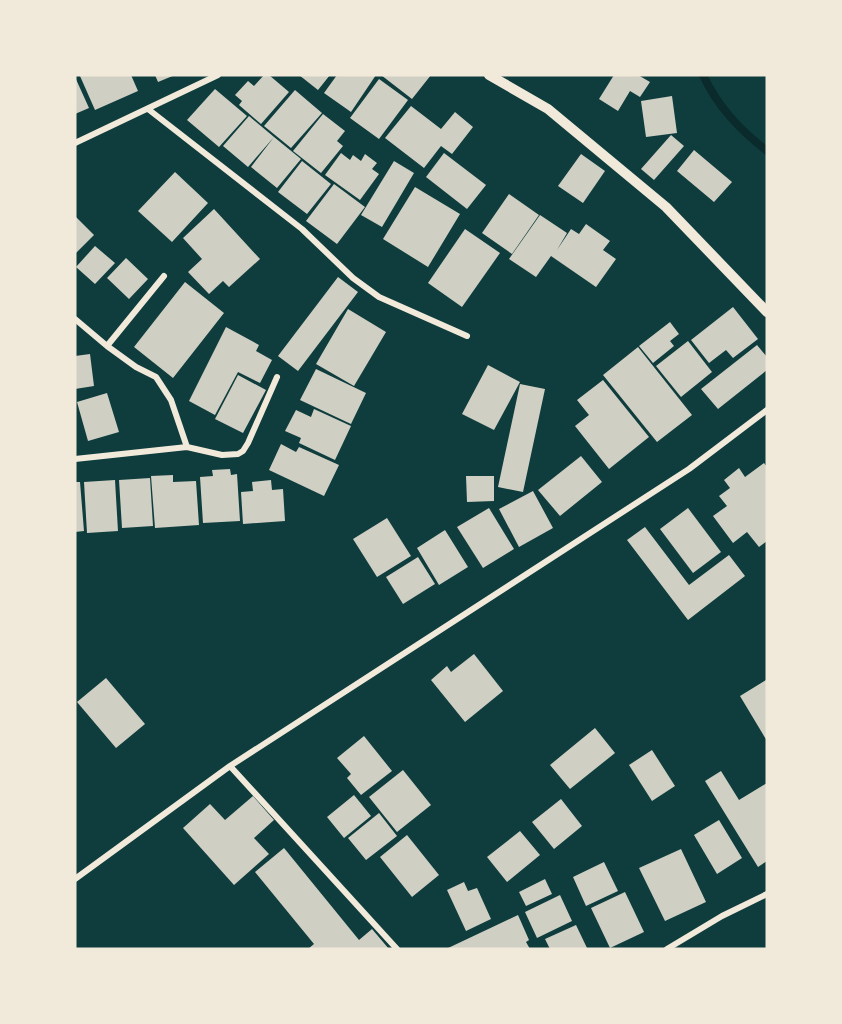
<svg xmlns="http://www.w3.org/2000/svg" width="842" height="1024" font-family="'Zilla Slab',serif">
	<style>
		.lines { fill: none; stroke-linecap: round; stroke-linejoin: round }
		.stream { stroke: #0a2a2b; stroke-width: 8 }
		.building { fill: #cfcfc3 }
		.minor { stroke: #f1e9da; stroke-width: 6 }
		.tertiary { stroke: #f1e9da; stroke-width: 10 }
	</style>
	<rect width="100%" height="100%" fill="#0f3d3e"/>
	<g class="lines">
		<path class="stream" d="M703,75C718,107 739,129 767,151"/>
	</g>
	<path class="building" d="M82,75H131L138,91L95,110L80,76Z
		M155,75H175L158,82Z
		M264,75H269L289,92L261,124L239,105L242,101L235,95L248,81L254,86Z
		M299,75H330L318,90Z
		M337,75H376L351,112L324,93Z
		M381,75H431L412,99Z
		M614,75H638L650,82L640,97L630,91L618,111L599,99Z
		M75,77L89,108L75,114Z
		M379,79L408,100L379,139L350,118Z
		M215,89L247,116L219,147L187,120Z
		M295,90L322,113L291,148L264,126Z
		M672,96L677,133L646,137L641,101Z
		M411,106L441,129L455,112L473,127L452,154L441,146L424,168L385,138Z
		M323,114L345,131L337,141L343,146L321,173L293,151Z
		M249,116L274,137L248,167L223,146Z
		M671,135L684,146L654,180L641,169Z
		M274,137L301,159L277,188L251,167Z
		M694,150L732,182L714,202L677,171Z
		M341,153L350,160L353,155L361,161L365,154L377,163L372,169L379,174L360,200L325,175Z
		M444,153L486,185L467,209L426,177Z
		M581,154L605,171L583,203L558,186Z
		M302,161L331,184L307,214L278,192Z
		M394,161L414,173L382,227L361,215Z
		M175,172L208,203L172,242L138,211Z
		M334,184L365,207L337,244L306,221Z
		M415,187L460,214L428,267L383,239Z
		M509,194L539,215L512,254L482,233Z
		M214,209L260,259L229,287L223,281L209,294L188,272L202,259L183,238Z
		M540,215L567,233L557,250L571,229L579,234L586,224L610,241L603,250L616,259L596,287L551,256L536,277L509,259Z
		M75,216L94,235L75,254Z
		M465,229L500,253L462,307L428,283Z
		M95,246L115,263L95,284L76,267Z
		M126,258L148,279L129,299L107,278Z
		M338,277L358,292L298,371L278,356Z
		M185,282L224,313L173,378L134,347Z
		M733,307L758,339L733,358L726,350L709,363L691,340Z
		M348,309L386,332L354,386L316,364Z
		M670,322L679,334L670,341L674,346L653,363L639,346Z
		M226,327L259,345L256,351L272,360L260,383L238,372L215,415L189,401Z
		M688,341L712,372L681,397L656,366Z
		M757,345L767,357V370L718,409L701,389Z
		M638,347L692,415L657,442L603,375Z
		M90,354L94,386L75,389V356Z
		M488,365L520,382L494,430L462,414Z
		M316,369L366,393L351,424L300,400Z
		M238,375L266,390L243,433L215,419Z
		M603,380L649,437L609,469L575,426L589,415L577,400Z
		M520,384L545,389L523,492L498,487Z
		M107,393L119,432L88,441L77,402Z
		M314,409L351,426L335,460L299,443L301,438L285,431L296,410L311,417Z
		M281,444L296,452L299,447L339,465L324,496L269,470Z
		M581,456L602,482L560,516L538,490Z
		M764,463L767,467V541L759,547L747,532L733,543L713,516L727,506L719,496L730,488L724,480L739,468L745,477Z
		M230,469L231,475L237,474L240,521L203,523L200,477L213,476L212,470Z
		M173,475V482L196,481L199,525L155,528L151,476Z
		M466,476H494V501L467,502Z
		M150,478L153,526L122,528L119,480Z
		M115,480L118,531L87,533L84,482Z
		M271,480L272,490L283,489L285,521L243,524L241,492L253,491L252,482Z
		M75,482H80L84,531L75,532Z
		M533,491L553,528L519,547L499,509Z
		M489,508L514,549L483,568L457,527Z
		M688,508L721,552L693,573L660,529Z
		M387,518L411,556L377,577L353,539Z
		M645,527L689,585L729,555L745,576L688,620L627,540Z
		M445,530L468,567L439,585L417,548Z
		M418,557L435,584L403,604L386,577Z
		M474,654L503,691L465,722L431,680L447,666L451,672Z
		M106,678L145,724L116,748L77,702Z
		M766,680L767,682V741L740,696Z
		M595,728L615,753L570,789L550,765Z
		M364,736L392,771L361,795L347,778L351,774L337,758Z
		M652,750L675,786L652,801L629,765Z
		M403,770L431,805L397,832L369,797Z
		M721,771L739,800L767,783V861L758,867L705,781Z
		M354,795L371,816L344,838L327,817Z
		M253,796L274,820L254,838L269,854L234,885L183,828L210,804L225,820Z
		M561,799L582,826L554,849L532,822Z
		M379,813L397,836L366,860L348,838Z
		M719,820L742,858L717,874L694,835Z
		M520,831L540,855L507,882L487,857Z
		M407,835L439,875L412,897L380,857Z
		M284,848L359,940L372,929L389,949H308L314,944L255,872Z
		M681,849L706,902L665,921L639,868Z
		M604,862L618,891L586,906L573,877Z
		M545,879L552,894L526,906L519,892Z
		M464,882L468,891L477,888L491,919L466,931L447,890Z
		M625,892L644,932L610,948L591,908Z
		M560,895L572,921L537,938L525,912Z
		M518,915L529,940L526,942L530,949H446Z
		M576,925L587,948L550,949L545,939Z"/>
	<g class="lines">
		<path class="minor" d="M148,109L302,229L353,278L379,297L467,336
			M75,143L218,75
			M75,319L107,346L136,367L156,377L171,400L187,447
			M107,346L164,276
			M75,459L187,447L222,455L238,454L243,451L248,443L277,377
			M230,766L397,949
			M75,879L230,766L689,469L767,410
			M667,949L722,916L767,894"/>
		<path class="tertiary" d="M489,75L548,109L666,207L767,312"/>
	</g>
	<rect width="842" height="1024" fill="none" stroke="#f1e9da" stroke-width="153"/>
</svg>
